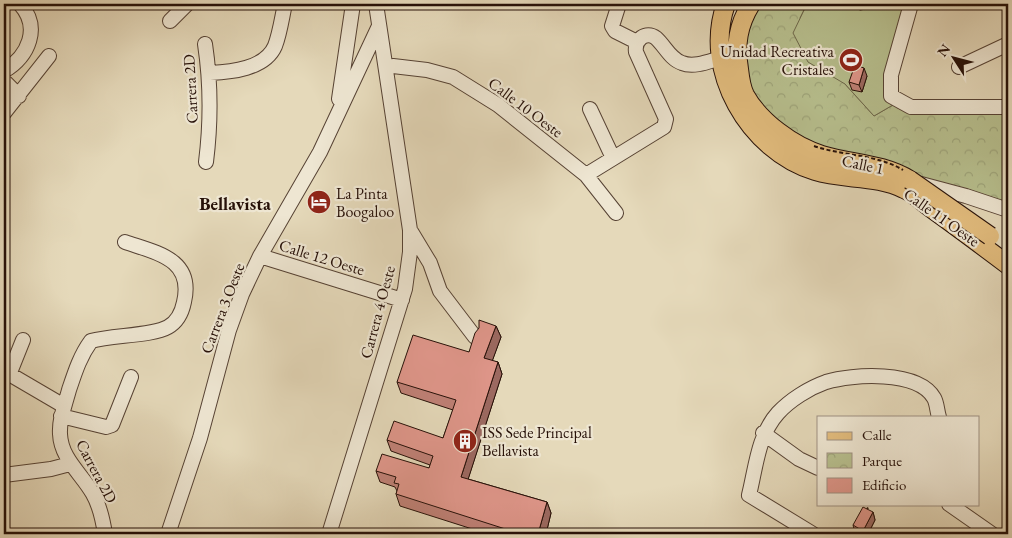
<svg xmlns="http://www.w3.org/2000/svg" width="1012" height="538" font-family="'EB Garamond',serif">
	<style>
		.park { fill: url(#park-crowns); stroke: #6e684b }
		.garden { fill: #b7bf8e; stroke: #6e684b }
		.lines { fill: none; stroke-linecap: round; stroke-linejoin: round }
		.minor-casing { stroke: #564234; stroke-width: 16 }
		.major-casing { stroke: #261008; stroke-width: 20 }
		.path { stroke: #261008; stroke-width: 2; stroke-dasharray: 4 2.5; stroke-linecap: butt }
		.minor { stroke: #eee6d2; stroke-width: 14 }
		.major { stroke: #e2bc7d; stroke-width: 18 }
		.major-bridge-casing { stroke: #261008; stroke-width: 20; stroke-linecap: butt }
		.path-bridge { stroke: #261008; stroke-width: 2; stroke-dasharray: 4 2.5; stroke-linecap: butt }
		.major-bridge { stroke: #e2bc7d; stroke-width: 18 }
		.wall { fill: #c08177; stroke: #261008 }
		.shaded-wall { fill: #9c6961; stroke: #261008 }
		.building { fill: #df968a; stroke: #261008 }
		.labels { text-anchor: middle; stroke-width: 4.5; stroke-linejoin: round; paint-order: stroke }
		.poi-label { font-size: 16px; fill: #261008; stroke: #eee6d2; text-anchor: start }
		.street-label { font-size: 16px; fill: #261008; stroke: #eee6d2 }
		.neighbourhood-label { font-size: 18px; font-weight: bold; fill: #261008; stroke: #eee6d2 }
	</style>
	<defs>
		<pattern id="park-crowns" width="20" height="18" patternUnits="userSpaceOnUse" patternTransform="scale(1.25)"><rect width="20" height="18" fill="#b7bf8e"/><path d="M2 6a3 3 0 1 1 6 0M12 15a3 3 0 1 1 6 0" fill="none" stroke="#9da379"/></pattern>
	</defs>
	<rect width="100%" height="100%" fill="#e5d9ba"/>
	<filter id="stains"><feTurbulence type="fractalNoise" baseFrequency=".004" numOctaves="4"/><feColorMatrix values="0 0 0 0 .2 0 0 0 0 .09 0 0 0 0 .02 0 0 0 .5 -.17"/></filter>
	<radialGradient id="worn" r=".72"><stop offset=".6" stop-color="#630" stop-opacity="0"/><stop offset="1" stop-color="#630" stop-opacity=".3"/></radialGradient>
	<path class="park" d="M751,4H807L800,18L845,84L874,116L898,102L1008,107V210L792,141L741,85Z"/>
	<path class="garden" d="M807,4H911L891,75L898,102L874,116L845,84L808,62L793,33Z"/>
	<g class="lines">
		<g class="minor-casing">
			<path id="minor" d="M619,4L612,26L615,31L637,42
				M911,4L891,75V96L911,107H1008
				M170,21L187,4
				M205,44C211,84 211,122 206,162
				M393,66L427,70L453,77L498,105L586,175L616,213
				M959,67L1008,44
				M4,71C29,56 41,27 20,4
				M210,73C231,72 265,69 275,46C280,33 282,17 285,4
				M4,81L19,96
				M339,99L353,4
				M590,109L613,158
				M4,113L49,56
				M586,175L664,127L666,119L636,52C634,40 646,30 656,38C665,46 670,59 682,63C694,68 710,61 721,58
				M921,184L966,196L1008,210
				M410,230L430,263L440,291L475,337
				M260,256L402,300
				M23,340L11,370V375L64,406
				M61,416L106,427L112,425L131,377
				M763,433L799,459L818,468
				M4,475L51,469L70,464
				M949,504L992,534
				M105,534C103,521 100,506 93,494C82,474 61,459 60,434C59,419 65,405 69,390C75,372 80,356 91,341C112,335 152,336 168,327C177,322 182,312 184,302C194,259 157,253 125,242
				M168,534L200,438L229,330L242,294L260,256L320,152L379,26
				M329,534L405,289L410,252V230L376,4
				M813,534L749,495C756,467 758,435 778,413C790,400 809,388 826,382C852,374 918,370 934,398C937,403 937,411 939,417"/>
		</g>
		<g class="major-casing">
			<path id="major" d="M726,4C702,70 749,151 815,171C843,180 877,175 904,189C915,194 925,204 935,211C960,229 984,247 1008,265
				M751,4C738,25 735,45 739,69C740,78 741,87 745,95C760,122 793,146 822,155C852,164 882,163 910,180"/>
		</g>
		<path class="path" d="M866,511L870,504
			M851,534L855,528"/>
		<use href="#minor" class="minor"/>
		<use href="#major" class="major"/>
		<g class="major-bridge-casing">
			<path id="major-bridge" d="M910,180L990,236"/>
		</g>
		<path class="path-bridge" d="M814,146C843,156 876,154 903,170"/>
		<use href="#major-bridge" class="major-bridge"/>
	</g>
	<path class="wall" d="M850,4H870L866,9L860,10Z
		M867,76L862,92L852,90L849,82Z
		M496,326L501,337L492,361L498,362L502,374L468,479L547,502L551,513L546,534H488L400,506L396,494L397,491L395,487L380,482L376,471L429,468L430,465L391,451L387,440L443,438L453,410L401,393L397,382L469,352Z
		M873,512L875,520L868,534H857L855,533L853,525Z"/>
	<path class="shaded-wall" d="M864,4H870L866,9Z
		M864,68L867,76L862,92L859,85Z
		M496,326L501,337L489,370L484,358Z
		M498,362L502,374L465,489L461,477Z
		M547,502L551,513L546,534H538Z
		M873,512L875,520L868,534H864L863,531Z"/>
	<path class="building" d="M855,65L864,68L859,85L849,82Z
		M479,320L496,326L484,358L498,362L461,477L547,502L538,534H521L396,494L399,484L394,483L396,477L376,471L382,454L429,468L433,456L387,440L394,421L443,438L456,400L397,382L413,335L469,352L475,333L479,328Z
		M863,507L873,512L863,531L853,525Z"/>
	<defs>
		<g id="stadium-disc" transform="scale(1.25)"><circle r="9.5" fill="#8f2418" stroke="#eee6d2"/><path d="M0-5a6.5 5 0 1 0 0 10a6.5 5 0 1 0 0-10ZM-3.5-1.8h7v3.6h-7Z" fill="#fff"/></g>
		<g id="hotel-disc" transform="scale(1.25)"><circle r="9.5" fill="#8f2418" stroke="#eee6d2"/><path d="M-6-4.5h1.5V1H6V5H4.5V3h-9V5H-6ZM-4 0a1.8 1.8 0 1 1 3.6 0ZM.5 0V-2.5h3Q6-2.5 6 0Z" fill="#fff"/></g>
		<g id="building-disc" transform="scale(1.25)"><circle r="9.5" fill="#8f2418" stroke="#eee6d2"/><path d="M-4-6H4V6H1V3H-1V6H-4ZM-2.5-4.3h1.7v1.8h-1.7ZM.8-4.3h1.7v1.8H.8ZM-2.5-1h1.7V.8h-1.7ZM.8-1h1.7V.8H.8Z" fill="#fff"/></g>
	</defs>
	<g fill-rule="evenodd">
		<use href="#stadium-disc" x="851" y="60"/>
		<use href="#hotel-disc" x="319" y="202"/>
		<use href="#building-disc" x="465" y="441"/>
	</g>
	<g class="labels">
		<g class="poi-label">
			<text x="834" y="57" text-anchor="end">Unidad Recreativa<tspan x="834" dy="18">Cristales</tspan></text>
			<text x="336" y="199">La Pinta<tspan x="336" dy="18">Boogaloo</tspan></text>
			<text x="482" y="438">ISS Sede Principal<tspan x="482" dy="18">Bellavista</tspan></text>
		</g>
		<g class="street-label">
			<text transform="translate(190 89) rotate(-93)" y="6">Carrera 2D</text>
			<text transform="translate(526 107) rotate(37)" y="6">Calle 10 Oeste</text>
			<text transform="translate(863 164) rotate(12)" y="6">Calle 1</text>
			<text transform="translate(942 217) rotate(35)" y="6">Calle 11 Oeste</text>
			<text transform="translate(322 257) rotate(17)" y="6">Calle 12 Oeste</text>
			<text transform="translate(222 308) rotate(-69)" y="6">Carrera 3 Oeste</text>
			<text transform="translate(377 312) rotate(-75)" y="6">Carrera 4 Oeste</text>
			<text transform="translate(97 471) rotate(62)" y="6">Carrera 2D</text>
		</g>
		<g class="neighbourhood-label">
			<text x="235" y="210">Bellavista</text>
		</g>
	</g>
	<rect width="1012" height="538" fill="none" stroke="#e5d9ba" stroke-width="20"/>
	<rect x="5" y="5" width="1002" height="528" fill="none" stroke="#261008" stroke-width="2.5"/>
	<rect x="10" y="10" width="992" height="518" fill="none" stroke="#261008"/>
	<rect x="817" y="416" width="162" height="90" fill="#eee6d2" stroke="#9e9081"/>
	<rect x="827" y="432" width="25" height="8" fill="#e2bc7d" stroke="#9e9081"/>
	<text x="862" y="440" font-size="15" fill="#261008">Calle</text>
	<rect x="827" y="453" width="25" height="15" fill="url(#park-crowns)" stroke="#9e9081"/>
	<text x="862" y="466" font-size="15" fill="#261008">Parque</text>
	<rect x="827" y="478" width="25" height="15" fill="#df968a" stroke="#9e9081"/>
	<text x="862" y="490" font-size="15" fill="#261008">Edificio</text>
	<g transform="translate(954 58) rotate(306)" stroke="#eee6d2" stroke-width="4" paint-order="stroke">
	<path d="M0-4L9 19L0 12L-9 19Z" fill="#261008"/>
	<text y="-8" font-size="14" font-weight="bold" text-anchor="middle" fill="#261008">N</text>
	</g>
	<rect width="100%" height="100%" filter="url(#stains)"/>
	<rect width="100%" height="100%" fill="url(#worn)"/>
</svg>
